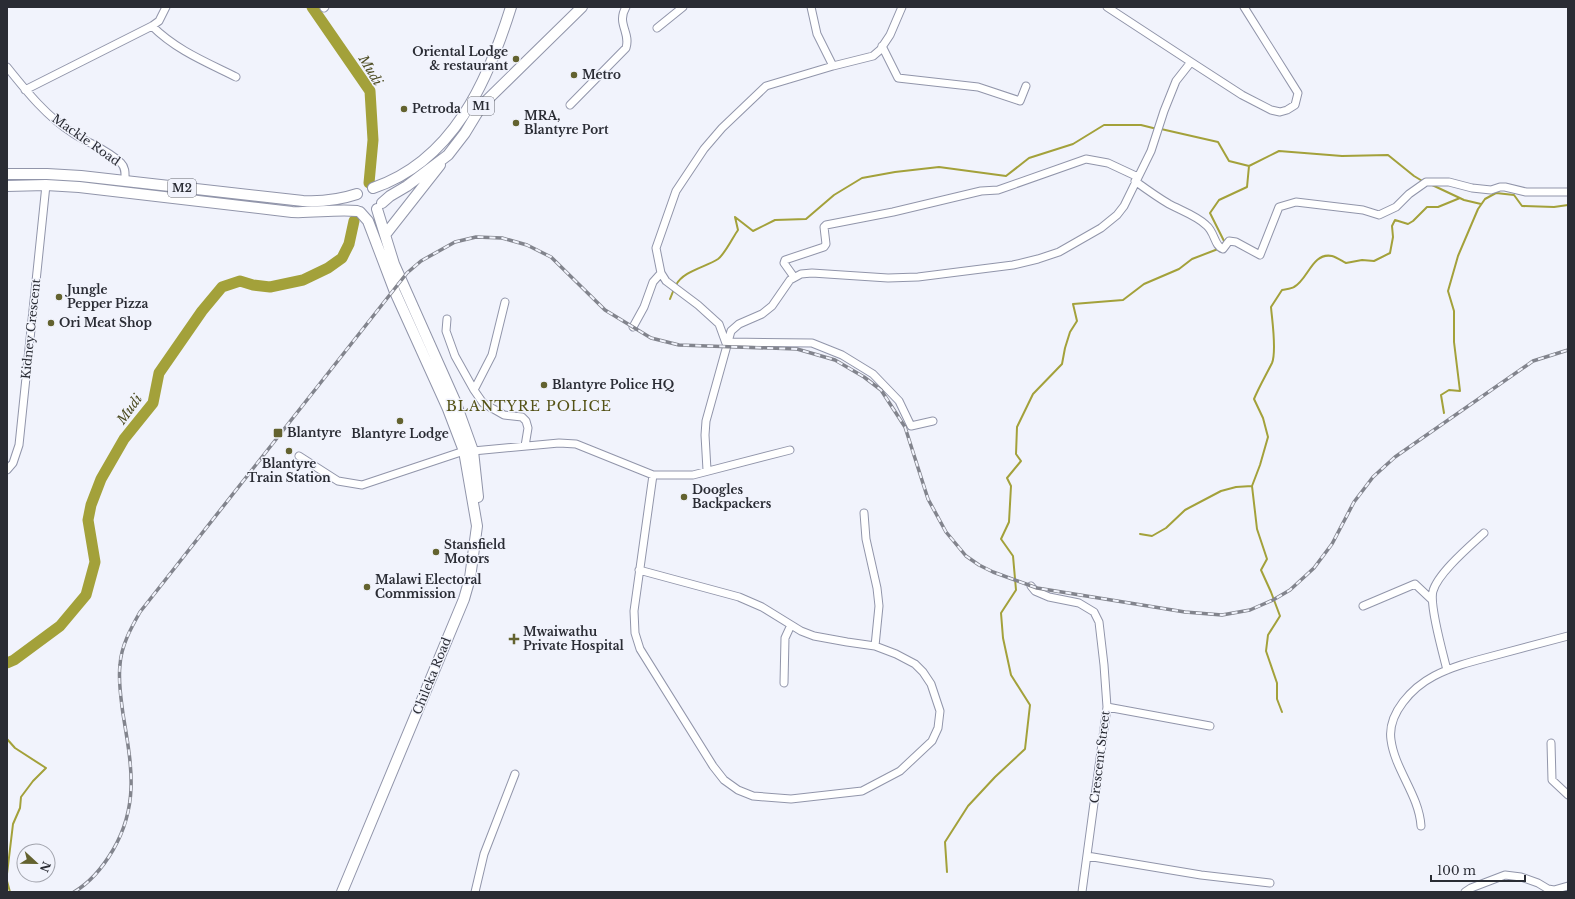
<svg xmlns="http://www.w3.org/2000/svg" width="1575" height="899" font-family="'Libre Baskerville',serif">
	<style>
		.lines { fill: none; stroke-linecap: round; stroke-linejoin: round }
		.stream { stroke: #a3a13a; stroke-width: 2 }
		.river { stroke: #a3a13a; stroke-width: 11 }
		.minor-casing { stroke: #9195aa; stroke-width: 9 }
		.highway-casing { stroke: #9195aa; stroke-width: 12 }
		.minor { stroke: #fff; stroke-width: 7 }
		.highway { stroke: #fff; stroke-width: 10 }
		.rail-casing { stroke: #82848d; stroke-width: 3.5 }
		.rail { stroke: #f1f3fc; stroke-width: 2; stroke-dasharray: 6; stroke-linecap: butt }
		.poi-dot { fill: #63622f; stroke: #f1f3fc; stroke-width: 1.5 }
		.labels { text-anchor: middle; stroke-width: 3; stroke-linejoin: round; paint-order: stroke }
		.shield { fill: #f1f3fc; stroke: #666870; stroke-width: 1 }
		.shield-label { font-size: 11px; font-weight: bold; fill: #2a2c34 }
		.poi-label { font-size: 12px; font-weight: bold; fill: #2a2c34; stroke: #f1f3fc; text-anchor: start }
		.street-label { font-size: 12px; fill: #2a2c34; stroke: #f1f3fc }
		.water-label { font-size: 13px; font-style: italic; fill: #4e4d23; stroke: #f1f3fc }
		.quarter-label { font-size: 14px; letter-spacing: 1px; fill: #545216; stroke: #f1f3fc }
	</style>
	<rect width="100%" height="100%" fill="#f1f3fc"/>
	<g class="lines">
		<path class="stream" d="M1161,129L1218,142L1229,161L1249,166L1279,151L1342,156L1388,155L1414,176L1424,182
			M1430,184L1464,200L1481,204
			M1225,243L1210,213L1219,200L1247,187L1249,166
			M676,285C683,271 706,267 718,259C725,254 733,237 738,230L735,217L753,231L775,220L806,219L834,195L862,178L895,172L939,167L1006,176L1029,158L1073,144L1104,125H1141L1157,129
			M670,299L674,289
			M1444,413L1441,395L1449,390L1460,391L1454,342V311L1448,291L1458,256L1478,209L1485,199L1496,193L1514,195L1522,206L1554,207L1568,205
			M1140,534L1152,536L1166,528L1185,510L1221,491L1236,487L1252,486
			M7,663L23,656L42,642L71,616L89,590L97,568L86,531L87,520L89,504L98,484L99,478L124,439
			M1282,712L1277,699V683L1266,651L1268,635L1280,616L1271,592L1261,570L1267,559L1257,529L1252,486L1260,465L1268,437L1263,418L1254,399C1259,387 1266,375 1272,363C1277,351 1272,320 1271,307L1282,290C1286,289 1291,289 1294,287C1308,280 1312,252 1332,256C1336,257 1342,261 1346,263L1362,260L1374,261L1390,253L1393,237L1392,226L1395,220L1408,224L1413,221L1427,207H1438L1460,198
			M7,739L15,748L46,768L33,781L21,797L20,808L13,824L7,874
			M947,872L945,842L968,806L995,777L1025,749L1030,705L1011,675L1003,638L1001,613L1016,590L1013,556L1001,539L1009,522L1011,486L1007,478L1021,461L1016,454L1017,427L1033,394L1062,364L1065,348L1070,332L1077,321L1073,304L1123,300L1144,284L1179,269L1192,259L1218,249
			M7,881L10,892"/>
		<path class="river" d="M312,7L370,91L373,140L369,183
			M7,663L14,660L60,626L86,595L95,562L88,520L91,505L101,479L124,439L153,403L159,373L202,311L222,287L240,281L253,285L270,287L303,280L328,268L342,258L349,244L354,221"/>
		<g class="minor-casing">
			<path id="minor" d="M1107,7L1191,62L1242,95L1271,110L1280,112L1287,110L1295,105L1298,93L1244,7
				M324,8L325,7
				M152,26C176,50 206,62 236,77
				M657,28L683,7
				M882,46L898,78L978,87L1020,101L1026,86
				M833,66L873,56L880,50L890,35L902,7
				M7,67C27,92 47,117 74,134C90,144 108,150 121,163C126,168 125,174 125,181
				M25,90L152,26L159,21L166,7
				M570,105L626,48C631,32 616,24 626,7
				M1135,181C1146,189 1157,197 1169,204C1180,210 1197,216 1206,225C1215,232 1214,246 1223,249L1229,241L1236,242L1260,255L1279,207L1296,202L1363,210L1379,215L1396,207L1409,194L1426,182H1449L1472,188L1491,190L1500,187H1505L1526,192H1568
				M794,277L784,263L785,260L824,247L826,244L824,227L826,225L893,212L981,191L998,190L1086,159L1108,163L1138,177
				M447,319L446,331L455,356L474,390L483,403L504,415L522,417L526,421L528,428L525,446
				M633,327L644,307L653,282L661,273
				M728,342L812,343L842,355L873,374L899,401L911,426L933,421
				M727,346L719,324L698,305L666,281L661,273L656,248L676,191L704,149L722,128L766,86L833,66L817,34L811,7
				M474,390L492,355L505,302
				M299,456L338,481L362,485L464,451H473L559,443L576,444L653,475H693L790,450
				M7,470L13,463L19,445L46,185
				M707,470L705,435L706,421L731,331L739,324L762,314L772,306L790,280L801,274L812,273L888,278L918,277L1013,265L1038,259L1059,252L1101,228L1117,215L1124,206L1151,151L1164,111L1176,81L1191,62
				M864,513L866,539L877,588L879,606L875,646
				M639,570L739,597L762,607L801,631L814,636L847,642L875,646L896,654L915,664L923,672L931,684L940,711L938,728L932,741L900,771L862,791L791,799L753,796L738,790L724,780L713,766L640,649L635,633L634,611L653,475
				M1031,586L1035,591L1049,597L1079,603L1094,612L1099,622L1104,665L1107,707L1082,892
				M1363,606L1415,584L1432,600
				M1447,670C1443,654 1429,604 1433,591C1438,573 1470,546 1484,533
				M784,683L785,638L791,625
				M1107,707L1210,726
				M1551,743L1552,780L1568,795
				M1421,826C1419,795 1395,770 1391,740C1387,713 1413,687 1434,676C1451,667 1470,662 1489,657C1515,650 1541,643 1568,636
				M1087,856L1201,875L1270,883
				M475,892L484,854L515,774
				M1465,892L1471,888L1505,875L1521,877L1538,883L1548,889L1554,890L1568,886"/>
		</g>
		<g class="highway-casing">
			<path id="highway" d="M7,174H47L81,176L303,201C323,202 339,200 357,194
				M7,186L46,185L79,187L292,212C313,213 335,209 357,211
				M373,188C453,161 488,81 511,7
				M382,203L390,196L407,186L448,155L465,133L482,105L582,7
				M377,209L394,264L455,401L473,451L478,497
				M385,235L440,165
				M342,892L464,599L470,578L477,526L464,451L448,409L395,292L368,221L360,212"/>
		</g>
		<use href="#minor" class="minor"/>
		<use href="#highway" class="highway"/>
		<g class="rail-casing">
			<path id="rail" d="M74,892C91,882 103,867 113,850C140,804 131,763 123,714C121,698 118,681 120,665C121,646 131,628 140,612L407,273L421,261L455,242L476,237L502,238L527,245L551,257L605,310L651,338L679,345L797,349L835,360L864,377L881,390L905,427L928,499L946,532L966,556L979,565L993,572L1037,588L1185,612L1222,615L1250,610L1273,600L1290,590L1314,568L1332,544L1354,502L1373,477L1395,457L1533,361L1568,350"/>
		</g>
		<use href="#rail" class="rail"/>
	</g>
	<g class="poi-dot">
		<circle cx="516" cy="59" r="4"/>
		<circle cx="574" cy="75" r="4"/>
		<circle cx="404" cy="109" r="4"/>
		<circle cx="516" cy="123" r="4"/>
		<circle cx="59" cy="297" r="4"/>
		<circle cx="51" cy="323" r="4"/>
		<circle cx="544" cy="385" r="4"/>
		<circle cx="400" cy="421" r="4"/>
		<rect x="273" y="428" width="10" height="10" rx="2"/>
		<circle cx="289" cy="451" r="4"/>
		<circle cx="684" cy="497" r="4"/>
		<circle cx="436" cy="552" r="4"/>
		<circle cx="367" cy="587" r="4"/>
		<path d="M512 633h4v4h4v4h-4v4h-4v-4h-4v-4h4z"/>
	</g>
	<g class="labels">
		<g class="shield">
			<rect x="468" y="97" width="26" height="18" rx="3"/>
			<rect x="168" y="179" width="28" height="18" rx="3"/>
		</g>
		<g class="shield-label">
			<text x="481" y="110">M1</text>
			<text x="182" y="192">M2</text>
		</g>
		<g class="poi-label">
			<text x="508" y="56" text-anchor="end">Oriental Lodge<tspan x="508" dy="14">&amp; restaurant</tspan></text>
			<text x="582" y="79">Metro</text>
			<text x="412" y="113">Petroda</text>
			<text x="524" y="120">MRA,<tspan x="524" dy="14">Blantyre Port</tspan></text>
			<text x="67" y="294">Jungle<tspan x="67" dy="14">Pepper Pizza</tspan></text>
			<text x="59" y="327">Ori Meat Shop</text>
			<text x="552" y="389">Blantyre Police HQ</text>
			<text x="287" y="437">Blantyre</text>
			<text x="400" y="438" text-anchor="middle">Blantyre Lodge</text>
			<text x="289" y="468" text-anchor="middle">Blantyre<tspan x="289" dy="14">Train Station</tspan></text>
			<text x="692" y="494">Doogles<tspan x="692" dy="14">Backpackers</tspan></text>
			<text x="444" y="549">Stansfield<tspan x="444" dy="14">Motors</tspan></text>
			<text x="375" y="584">Malawi Electoral<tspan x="375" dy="14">Commission</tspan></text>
			<text x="523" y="636">Mwaiwathu<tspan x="523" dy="14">Private Hospital</tspan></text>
		</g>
		<g class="street-label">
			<text transform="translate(86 140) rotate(35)" y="4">Mackle Road</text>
			<text transform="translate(31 329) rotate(-84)" y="4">Kidney Crescent</text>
			<text transform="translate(432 676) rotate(-68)" y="4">Chileka Road</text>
			<text transform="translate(1100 757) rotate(-83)" y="4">Crescent Street</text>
		</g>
		<g class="water-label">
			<text transform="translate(371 70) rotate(59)" y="5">Mudi</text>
			<text transform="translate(129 409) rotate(-54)" y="5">Mudi</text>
		</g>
		<g class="quarter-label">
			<text x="529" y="411">BLANTYRE POLICE</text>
		</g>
	</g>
	<rect width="1575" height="899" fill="none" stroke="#2a2c34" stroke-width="16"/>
	<g transform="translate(36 863) rotate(112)"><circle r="19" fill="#f1f3fc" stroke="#a1a3ac"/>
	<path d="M0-3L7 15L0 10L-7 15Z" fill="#63622f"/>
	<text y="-6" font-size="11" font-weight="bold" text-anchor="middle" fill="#2a2c34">N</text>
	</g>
	<path d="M1431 875v6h94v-6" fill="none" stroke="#2a2c34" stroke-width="2"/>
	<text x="1437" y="875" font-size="12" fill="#2a2c34" stroke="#f1f3fc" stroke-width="3" paint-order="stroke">100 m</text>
</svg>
